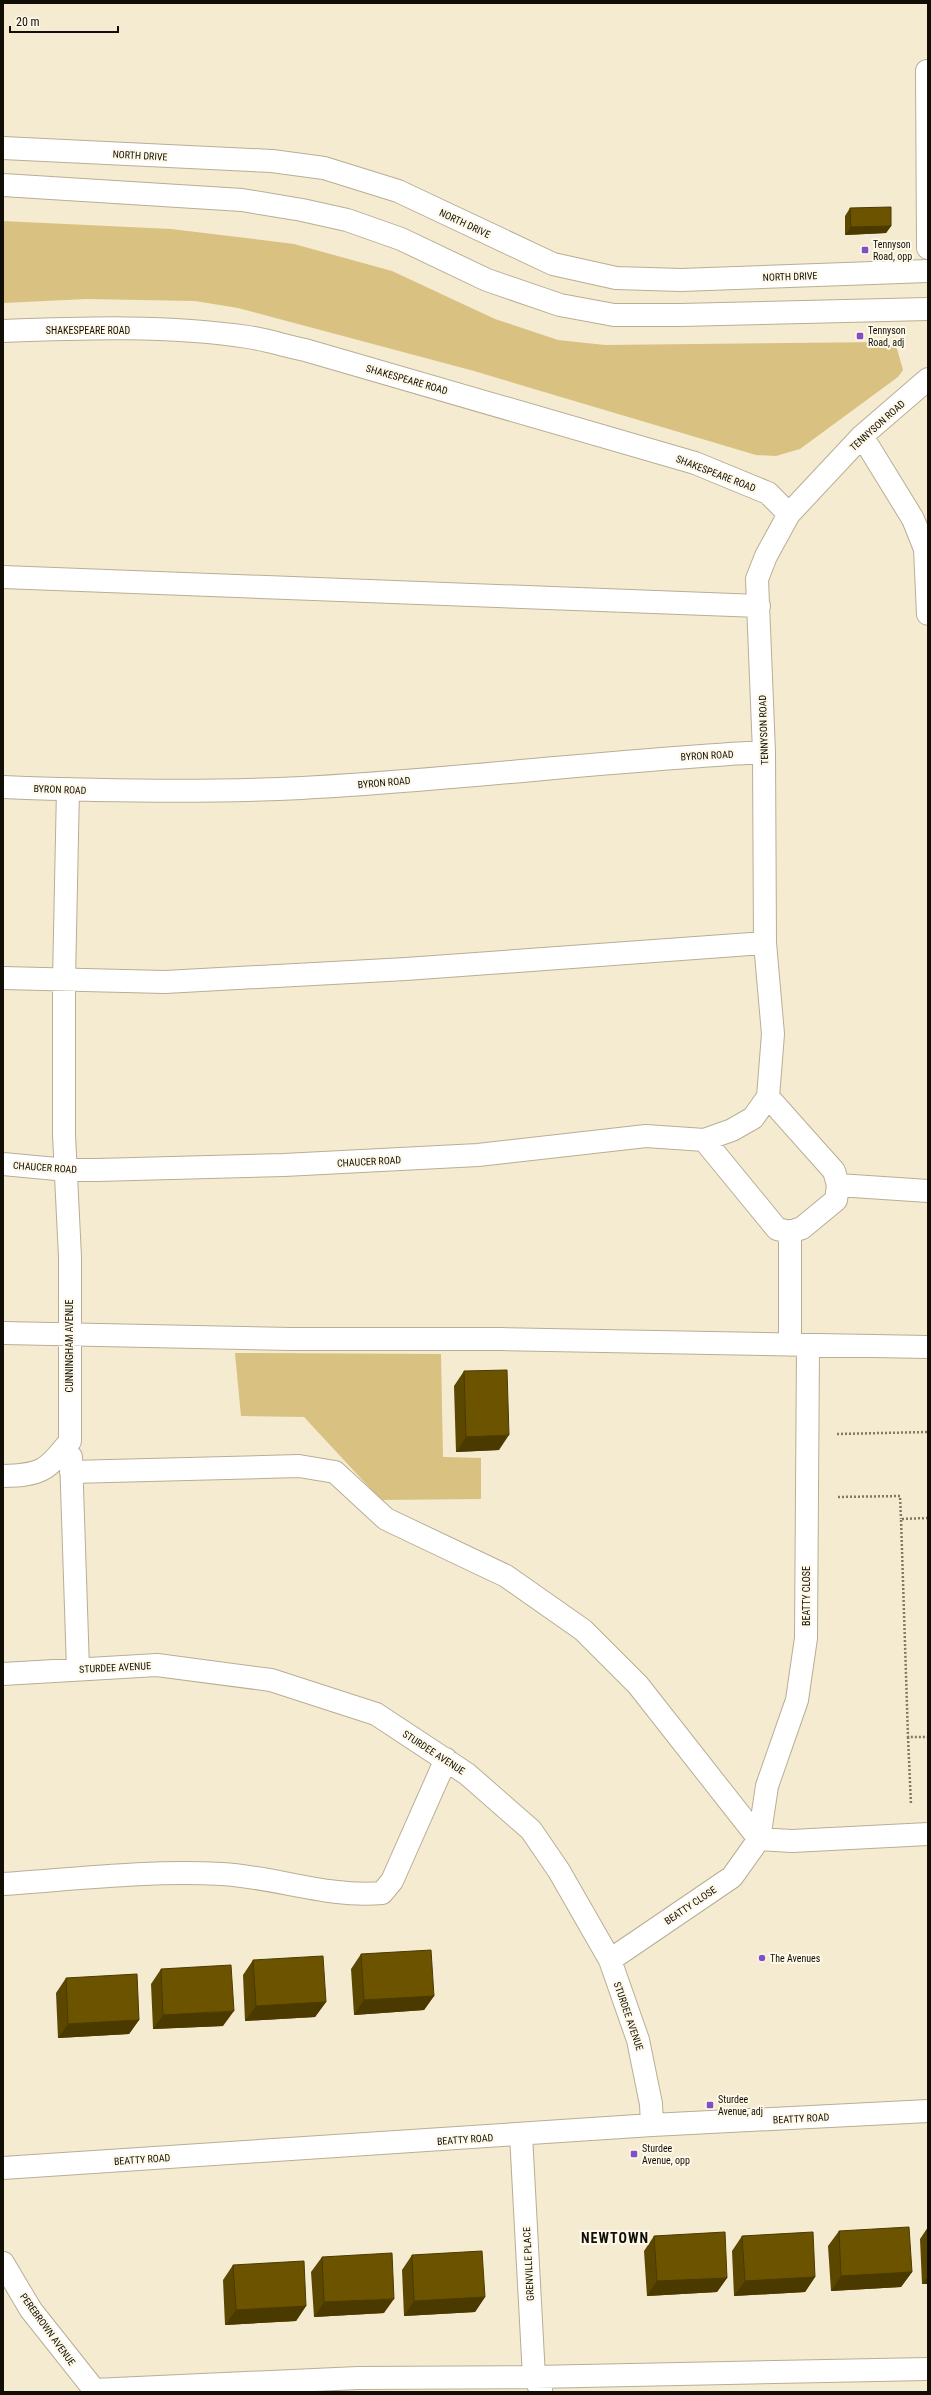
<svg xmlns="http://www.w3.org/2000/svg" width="931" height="2395" font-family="'Roboto Condensed',sans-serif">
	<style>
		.green { fill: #d9c182 }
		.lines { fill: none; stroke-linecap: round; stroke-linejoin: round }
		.minor-casing { stroke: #b8ae95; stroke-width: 24 }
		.path { stroke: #7f7968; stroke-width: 2.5; stroke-dasharray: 2 2; stroke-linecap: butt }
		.minor { stroke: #fff; stroke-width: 22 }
		.wall { fill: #5c4700 }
		.shaded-wall { fill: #4b3a00 }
		.building { fill: #6b5300; stroke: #4b3a00 }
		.poi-dot { fill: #814ec6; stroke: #fef8e8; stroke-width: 1.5 }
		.labels { text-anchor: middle; stroke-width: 4; stroke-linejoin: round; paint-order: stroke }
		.street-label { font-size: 10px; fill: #110e06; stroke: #fef8e8 }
		.poi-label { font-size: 10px; fill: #110e06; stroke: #fef8e8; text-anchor: start }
		.district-label { font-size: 14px; font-weight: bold; letter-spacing: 1px; fill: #110e06; stroke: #fef8e8 }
	</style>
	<rect width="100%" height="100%" fill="#f5ebd0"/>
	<path class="green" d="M3,221L171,229L294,244L392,271L495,319L558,340L605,345L887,342L897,349L903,370L898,377L800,449L776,456L756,455L474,371L238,308L195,301L87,299L3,303Z
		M235,1353L441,1354L443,1457L481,1458V1499L381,1500L304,1417L241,1416Z"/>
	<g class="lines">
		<g class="minor-casing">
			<path id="minor" d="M927,71L928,248
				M3,148L272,161L324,168L398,191L553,264L616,278L681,280L928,271
				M3,185L242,200L302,210L347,220L401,239L487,280L560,305L614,315H680L928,309
				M3,331C84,328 168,325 248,337C267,340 286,346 305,350L695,463L768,493L789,514
				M862,436L913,519L925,549L928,614
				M3,577L759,606
				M3,787C102,791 202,793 302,788C456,780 610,760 764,752
				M3,978L165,982L406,969L765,943
				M704,1140L777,1229L790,1232L802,1228L836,1200L838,1185L834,1171L768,1097
				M3,1164L67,1170H97L284,1165L478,1155L646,1136L704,1140L732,1130L753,1118L768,1097L773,1034L765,943L764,752L757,579L766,556L789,514L862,436L928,379
				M838,1185L928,1191
				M790,1232V1345
				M3,1333L291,1339H501L928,1347
				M71,1457L78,1669
				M71,1472L299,1466L335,1472L386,1519L506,1576L583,1630L638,1685L759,1839L792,1841L928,1834
				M3,1476C41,1475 47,1471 70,1441V1257L64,1135V980L68,789
				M3,1674L157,1665L271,1680L376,1714L467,1774L531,1830L559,1871L610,1960L638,2040L651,2104L652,2125
				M3,1884C75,1879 150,1870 222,1874C276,1877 328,1898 382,1893L392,1881L446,1759
				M610,1960L732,1877L759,1839L767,1786L797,1700L806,1638L808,1346
				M521,2135L534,2377L541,2390
				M3,2168L652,2125L928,2111
				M3,2263L31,2310L96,2392
				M94,2390L358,2378L534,2377L928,2369"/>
		</g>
		<path class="path" d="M837,1434L928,1432
			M838,1497L900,1496L901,1519
			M928,1518L901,1519L908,1737H928
			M908,1737L911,1805"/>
		<use href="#minor" class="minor"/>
	</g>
	<path class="wall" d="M850,208L891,226L886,233L845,235V216Z
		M464,1371L499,1450L456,1452L454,1386Z
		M361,1954L434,1996L424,2010L354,2015L351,1969Z
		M253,1960L326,2002L315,2017L245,2021L243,1975Z
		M161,1969L223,2026L153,2029L151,1984Z
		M66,1978L139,2020L129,2034L58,2038L56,1993Z
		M928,2227V2284H922L920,2239Z
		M839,2231L912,2272L901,2287L831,2291L828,2246Z
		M654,2236L727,2278L717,2292L647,2296L644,2251Z
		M742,2236L815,2277L805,2292L734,2296L732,2251Z
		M412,2255L485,2297L475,2312L404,2316L402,2270Z
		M322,2257L384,2313L314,2317L311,2272Z
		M233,2265L306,2306L296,2321L225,2325L223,2280Z"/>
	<path class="shaded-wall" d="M891,226L886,233L845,235L851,227Z
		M509,1435L499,1450L456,1452L466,1437Z
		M434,1996L424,2010L354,2015L364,2000Z
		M326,2002L315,2017L245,2021L256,2006Z
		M234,2011L223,2026L153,2029L163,2015Z
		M139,2020L129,2034L58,2038L68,2024Z
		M912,2272L901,2287L831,2291L841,2276Z
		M928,2276V2284H922Z
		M815,2277L805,2292L734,2296L745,2281Z
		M727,2278L717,2292L647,2296L657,2281Z
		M485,2297L475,2312L404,2316L414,2301Z
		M394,2299L384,2313L314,2317L324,2302Z
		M306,2306L296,2321L225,2325L236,2310Z"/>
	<path class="building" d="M891,207V226L851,227L850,208Z
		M507,1370L509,1435L466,1437L464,1371Z
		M431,1950L434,1996L364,2000L361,1954Z
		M323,1956L326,2002L256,2006L253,1960Z
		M231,1965L234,2011L163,2015L161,1969Z
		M137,1974L139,2020L68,2024L66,1978Z
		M909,2227L912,2272L841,2276L839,2231Z
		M725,2232L727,2278L657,2281L654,2236Z
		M813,2232L815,2277L745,2281L742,2236Z
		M482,2251L485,2297L414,2301L412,2255Z
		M392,2253L394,2299L324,2302L322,2257Z
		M304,2261L306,2306L236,2310L233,2265Z"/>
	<g class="poi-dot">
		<rect x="861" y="246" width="8" height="8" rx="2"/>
		<rect x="856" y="332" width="8" height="8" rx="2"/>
		<circle cx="762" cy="1958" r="4"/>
		<rect x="706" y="2101" width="8" height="8" rx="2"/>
		<rect x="630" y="2150" width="8" height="8" rx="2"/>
	</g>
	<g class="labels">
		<g class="street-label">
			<text transform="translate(140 155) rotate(3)" y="4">NORTH DRIVE</text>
			<text transform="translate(465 223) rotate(25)" y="4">NORTH DRIVE</text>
			<text transform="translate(790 276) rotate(-2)" y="4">NORTH DRIVE</text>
			<text x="88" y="334">SHAKESPEARE ROAD</text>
			<text transform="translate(407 379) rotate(16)" y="4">SHAKESPEARE ROAD</text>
			<text transform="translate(877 425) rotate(-42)" y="4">TENNYSON ROAD</text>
			<text transform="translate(716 473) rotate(21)" y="4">SHAKESPEARE ROAD</text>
			<text transform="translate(763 730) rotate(-92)" y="4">TENNYSON ROAD</text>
			<text transform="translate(707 755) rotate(-3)" y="4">BYRON ROAD</text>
			<text transform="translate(384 782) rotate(-5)" y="4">BYRON ROAD</text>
			<text transform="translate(60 789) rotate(2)" y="4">BYRON ROAD</text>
			<text transform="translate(369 1161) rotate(-3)" y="4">CHAUCER ROAD</text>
			<text transform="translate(45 1167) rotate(4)" y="4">CHAUCER ROAD</text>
			<text transform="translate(69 1346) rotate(-90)" y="4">CUNNINGHAM AVENUE</text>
			<text transform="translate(806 1596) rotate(-90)" y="4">BEATTY CLOSE</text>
			<text transform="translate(115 1667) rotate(-3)" y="4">STURDEE AVENUE</text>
			<text transform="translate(434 1752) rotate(33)" y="4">STURDEE AVENUE</text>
			<text transform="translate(690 1905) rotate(-34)" y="4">BEATTY CLOSE</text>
			<text transform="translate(629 2016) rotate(71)" y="4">STURDEE AVENUE</text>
			<text transform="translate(801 2118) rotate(-3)" y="4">BEATTY ROAD</text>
			<text transform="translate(465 2139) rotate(-4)" y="4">BEATTY ROAD</text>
			<text transform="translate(142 2159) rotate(-4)" y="4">BEATTY ROAD</text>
			<text transform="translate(528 2264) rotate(-93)" y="4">GRENVILLE PLACE</text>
			<text transform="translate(48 2329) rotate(54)" y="4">PEREBROWN AVENUE</text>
		</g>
		<g class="poi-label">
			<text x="873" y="248">Tennyson<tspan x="873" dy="12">Road, opp</tspan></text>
			<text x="868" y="334">Tennyson<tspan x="868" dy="12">Road, adj</tspan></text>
			<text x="770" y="1962">The Avenues</text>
			<text x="718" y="2103">Sturdee<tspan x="718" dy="12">Avenue, adj</tspan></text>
			<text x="642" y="2152">Sturdee<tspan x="642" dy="12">Avenue, opp</tspan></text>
		</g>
		<g class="district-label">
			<text x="615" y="2243">NEWTOWN</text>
		</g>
	</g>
	<rect width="931" height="2395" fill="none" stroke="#110e06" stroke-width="8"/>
	<path d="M10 26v6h108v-6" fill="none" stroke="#110e06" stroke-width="2"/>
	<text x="16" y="26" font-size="12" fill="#110e06" stroke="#fef8e8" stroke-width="3" paint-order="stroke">20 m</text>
</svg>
